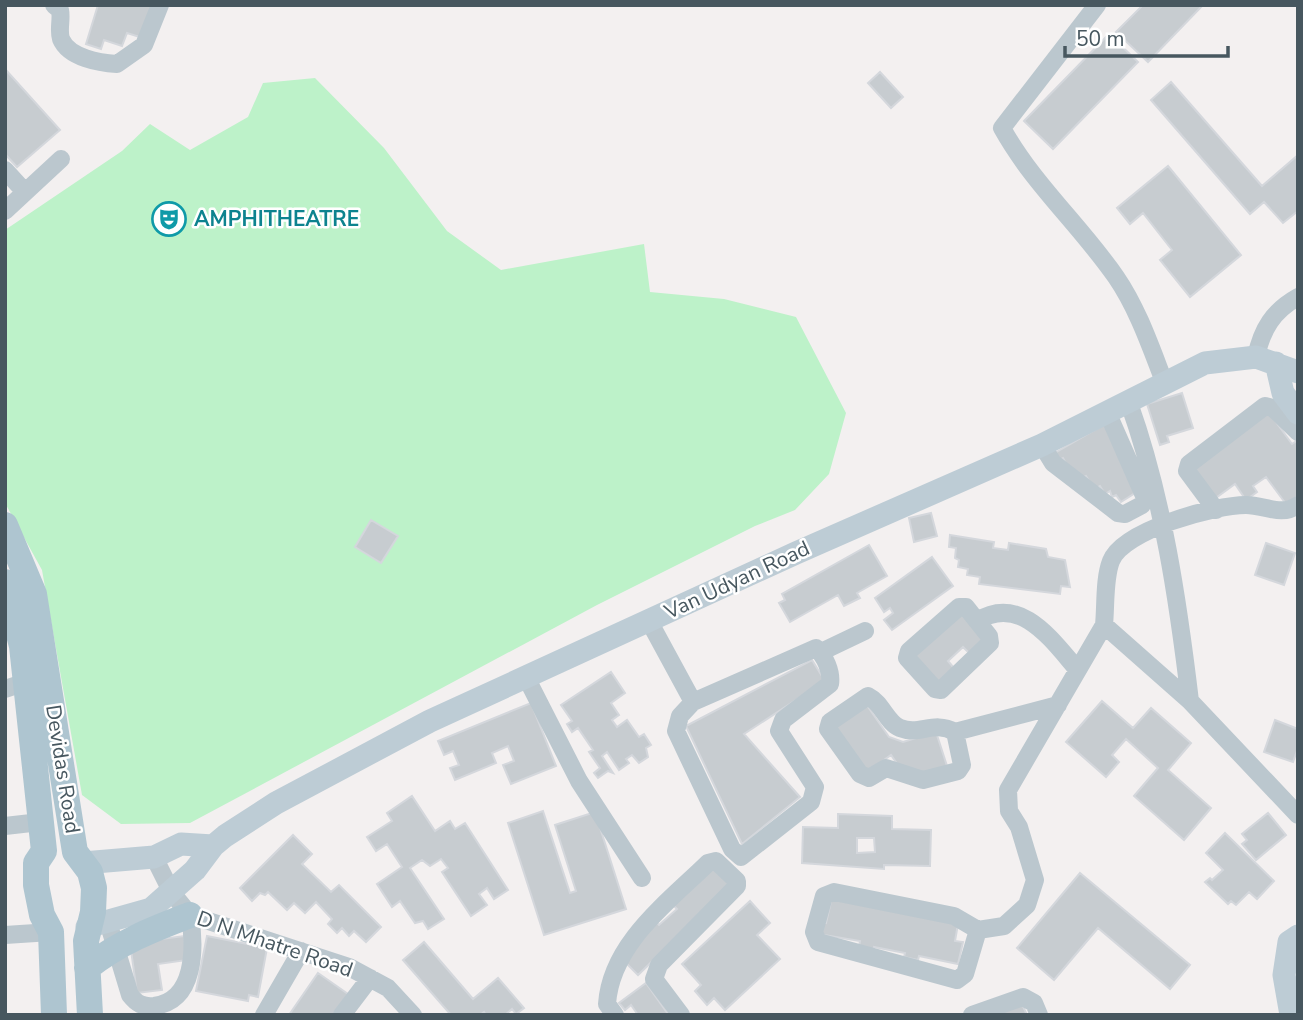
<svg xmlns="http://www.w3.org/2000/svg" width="1303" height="1020" font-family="'Nunito Sans',sans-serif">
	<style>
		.green { fill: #bdf2c9 }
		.building { fill: #c7ccd0; stroke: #d4d7dc; stroke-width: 2; fill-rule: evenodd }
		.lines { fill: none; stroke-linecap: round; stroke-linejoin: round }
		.street { stroke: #bbc7ce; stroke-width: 18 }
		.secondary { stroke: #bdccd5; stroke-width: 23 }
		.primary { stroke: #aec5d0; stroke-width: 26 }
		.labels { text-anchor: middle; stroke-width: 5; stroke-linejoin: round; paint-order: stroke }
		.culture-label { font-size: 21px; font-weight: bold; fill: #0d838f; stroke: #fff; text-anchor: start }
		.street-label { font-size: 21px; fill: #47575f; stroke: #fff }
	</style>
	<rect width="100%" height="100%" fill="#f3f0f0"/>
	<path class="green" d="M315,78L384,148L447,231L501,270L644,244L650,292L724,299L796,317L846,413L829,474L795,510L755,526L597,605L190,823L121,824L82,795L42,570L5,503V230L122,151L150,124L190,150L248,117L263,83Z"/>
	<path class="building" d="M98,5H156L146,39L127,33L122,46L104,40L101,49L86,44Z
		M1143,5H1203L1148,62L1116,32Z
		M1109,34L1138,62L1053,149L1024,121Z
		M5,69L60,130L17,167L5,154Z
		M880,72L903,97L891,108L868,83Z
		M1171,82L1262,186L1298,155V211L1283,223L1264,202L1250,214L1151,100Z
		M1168,166L1241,255L1190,297L1160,260L1172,250L1143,213L1130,224L1117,208Z
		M1182,393L1193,428L1167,436L1169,442L1160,445L1147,404Z
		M1268,411L1292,444L1298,440V496L1286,504L1266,477L1253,486L1257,492L1246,500L1235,484L1213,500L1192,465Z
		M1107,423L1135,493L1121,502L1116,495L1112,497L1110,491L1105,494L1100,486L1094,489L1086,476L1081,478L1071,473L1063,458L1057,461L1053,454Z
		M931,513L937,536L914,542L909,518Z
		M371,520L398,536L381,563L355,547Z
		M950,535L994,542L993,548L1008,550L1009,543L1046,549L1048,557L1065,560L1070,587L1061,586L1060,594L979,584L980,577L967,575L968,569L958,567L959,560L955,558L956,548L949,547Z
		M1266,543L1295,553L1284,585L1255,575Z
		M869,545L887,576L857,593L860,598L844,606L838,595L790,622L779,603L785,600L782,594Z
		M932,557L953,586L892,630L884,620L893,613L890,608L884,612L875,598Z
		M961,611L986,638L969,653L963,647L948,661L954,668L938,683L912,655Z
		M812,660L825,681L744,734L800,797L742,844L686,726Z
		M611,672L625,693L611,703L619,715L612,720L617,727L627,720L639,737L644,734L651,745L646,748L648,757L639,763L632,755L626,759L629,763L619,770L607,752L602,756L613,773L608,771L598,778L594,773L600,768L589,752L593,750L578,728L572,732L567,724L572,721L561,705Z
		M1102,701L1133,728L1151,708L1191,743L1168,770L1211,808L1184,840L1134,796L1158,768L1126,739L1112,755L1119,762L1106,777L1066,742Z
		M531,703L556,766L511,784L503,765L514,761L508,746L492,753L496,763L455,780L450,768L459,765L453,751L444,755L438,741Z
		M866,704L889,737L903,742L936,732L947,766L925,774L900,768L891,755L866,773L833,727Z
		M1275,720L1298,729V748L1293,762L1264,752Z
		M412,796L435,831L450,821L455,829L465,823L508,890L494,899L487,888L479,894L487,905L471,916L442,872L448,868L441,859L430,866L422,860L410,868L444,919L428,929L423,921L415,923L400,901L392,907L377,884L402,867L387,844L376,851L367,837L392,821L387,813Z
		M543,811L570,893L576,891L555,825L595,812L626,909L544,935L508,823Z
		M1268,813L1286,835L1256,860L1242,844L1247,840L1242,834Z
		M838,814L892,816V829L931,830L930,866L884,865V869L802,863L803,827L838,828ZM857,838H874L875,852L857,853Z
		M1225,833L1274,881L1257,899L1249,892L1236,905L1231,901L1228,904L1205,882L1210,878L1212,880L1223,870L1206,853Z
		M293,835L312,854L302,864L331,892L339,885L381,927L366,942L354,931L349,936L342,928L337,933L328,924L332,919L316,902L305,913L294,903L287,910L268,892L265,895L260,893L252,901L240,888Z
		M713,866L731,885L638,975L622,959L655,921L659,925L677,909L673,905Z
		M1080,873L1190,965L1170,989L1098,928L1054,980L1017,948Z
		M832,897L958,924L955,941L963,942L958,964L919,956L918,960L904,957L905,953L874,947L873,951L859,947L860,941L818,934L821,922L826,923Z
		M750,901L770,923L757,935L780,959L725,1010L714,998L707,1005L695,991L701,985L682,964Z
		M184,936L187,960L158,964L162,990L137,993L130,943Z
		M207,936L267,948L258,997L249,995L248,1001L196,991Z
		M424,942L473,999L498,978L524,1008L516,1014L512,1009L505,1015H486L484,1012L480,1015H451L403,960Z
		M318,973L348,994L334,1015H289Z
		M646,983L668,1014L677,1015H638L631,1005L625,1010L619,1003Z
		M1021,1002L1027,1015H991Z"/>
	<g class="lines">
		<path class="street" d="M54,5L60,10C62,19 58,30 61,39C69,58 100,63 117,64L144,45L160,5
			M1097,5L1002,128C1033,184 1080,225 1116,277C1138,309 1151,348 1165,384
			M5,170L25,192
			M5,211L61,159
			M1256,357C1262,329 1273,311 1298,297
			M1129,403C1163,498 1178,601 1190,701
			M1042,445L1053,463L1118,513L1125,514L1142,505L1145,498L1112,423
			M1216,510L1187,471L1189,464L1265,406L1273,408L1298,432
			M649,621L693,702L680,716L676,731L732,849L741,857L811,802L815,787L779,731L783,720L830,684C832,672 825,656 816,648L693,702
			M977,621L989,636L990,643L941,690L935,689L907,658L909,651L959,607H966L977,621C1020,594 1051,639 1077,669
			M1104,625C1106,605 1104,579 1111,561C1123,530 1215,505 1246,505C1265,505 1281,517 1298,505
			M821,652L865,631
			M526,677L579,781L642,878
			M5,689L26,682
			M955,732L962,765L958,771L923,780L886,768L869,778L860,774L828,729L830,722L868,696C882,703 887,723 900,728C920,736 933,720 955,732L1058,705
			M5,826L40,822
			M154,857L172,893L190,915L349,967L388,988L413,1015
			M108,922L130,995C137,1004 143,1007 154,1006C196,1001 195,947 190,915
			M978,930L965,974L957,980L818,942L814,932L824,896L834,892L954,916L978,930L1004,926L1027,905L1035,880L1019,827L1009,811L1008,790L1104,625L1190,701L1298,815
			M5,935L51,932
			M264,1015L301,951
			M342,1015L370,978
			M615,1015L607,1004C611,944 667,903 708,863L716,861L737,881V886L659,965L654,979L681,1015
			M972,1015L1023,997L1034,1003L1039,1015"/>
		<path class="secondary" d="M1276,363L1283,393L1298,413
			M83,863L154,857L181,844L213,846
			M87,927L151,909L195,870L213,846L225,836L276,803L430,721L796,553L1042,445L1205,363L1256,357L1298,372
			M1291,1015L1284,975L1289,942L1298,936"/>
		<path class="primary" d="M5,525L34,594L75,852L90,872L94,888L93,912L86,941L90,1015
			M5,582L22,646L44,851L36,863V885L42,915L51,932L54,1015
			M87,968C118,943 153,929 190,915"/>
	</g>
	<defs>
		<g id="theatre-ring" transform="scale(1.75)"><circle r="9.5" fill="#fff" stroke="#0f9aa8" stroke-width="1.5"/><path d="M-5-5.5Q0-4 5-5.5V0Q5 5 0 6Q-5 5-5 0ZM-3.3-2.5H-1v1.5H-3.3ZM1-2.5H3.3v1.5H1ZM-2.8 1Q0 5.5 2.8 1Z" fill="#0f9aa8"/></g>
	</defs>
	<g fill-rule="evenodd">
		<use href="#theatre-ring" x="169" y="219"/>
	</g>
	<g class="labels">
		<g class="culture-label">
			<text x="194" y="226">AMPHITHEATRE</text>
		</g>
		<g class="street-label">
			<text transform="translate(737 580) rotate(-25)" y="7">Van Udyan Road</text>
			<text transform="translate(63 769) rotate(81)" y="7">Devidas Road</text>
			<text transform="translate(275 944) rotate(19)" y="7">D N Mhatre Road</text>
		</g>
	</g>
	<rect width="1303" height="1020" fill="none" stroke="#47575f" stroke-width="14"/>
	<path d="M1065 46v10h163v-10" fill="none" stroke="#47575f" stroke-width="3.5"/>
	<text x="1076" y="46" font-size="21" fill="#47575f" stroke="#ffffff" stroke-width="5" paint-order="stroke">50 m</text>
</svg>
